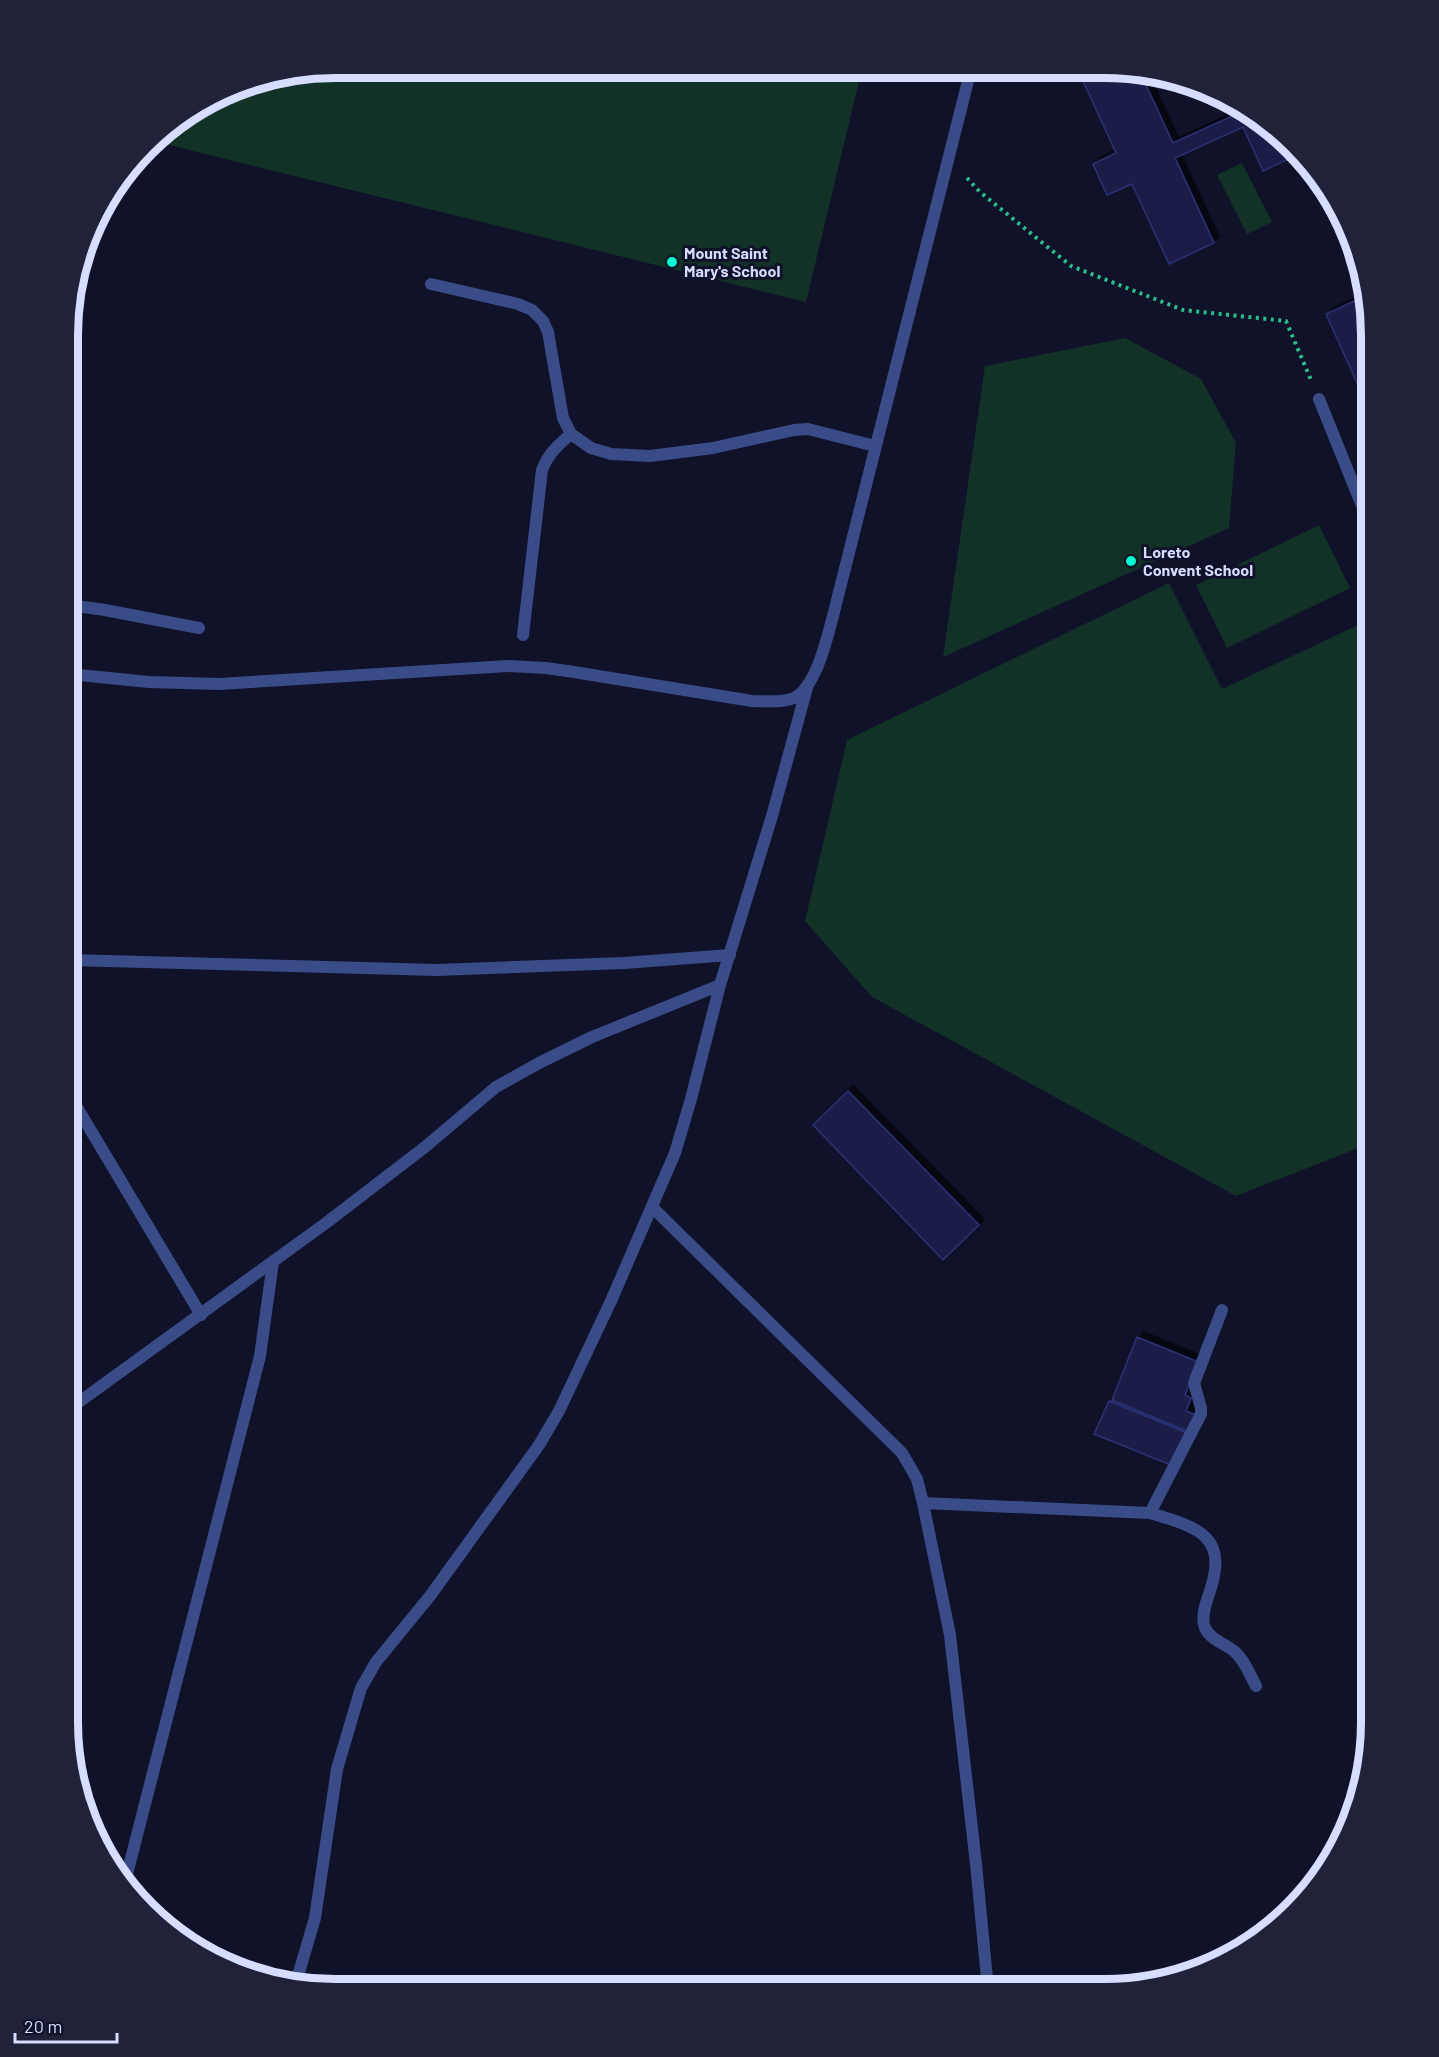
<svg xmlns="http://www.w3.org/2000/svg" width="1439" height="2057" font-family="Barlow,sans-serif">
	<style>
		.green { fill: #123228 }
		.building { fill: #1b1e49; stroke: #2c3276; stroke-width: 1.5; filter: url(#shadow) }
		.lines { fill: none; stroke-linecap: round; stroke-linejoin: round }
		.path { stroke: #2dbc8b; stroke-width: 4; stroke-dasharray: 3 4.5; stroke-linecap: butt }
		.lane { stroke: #394c88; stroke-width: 12 }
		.street { stroke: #394c88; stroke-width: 12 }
		.poi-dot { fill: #02ffd1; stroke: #0f1228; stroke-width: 2 }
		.labels { text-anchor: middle; stroke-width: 6; stroke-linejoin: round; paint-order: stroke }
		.poi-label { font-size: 16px; font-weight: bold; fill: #d6ddff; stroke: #0f1228; text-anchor: start }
		.rim { fill: none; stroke: #d6ddff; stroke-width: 8 }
	</style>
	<defs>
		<filter id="shadow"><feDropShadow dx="5.5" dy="-5.5" stdDeviation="0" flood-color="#0009"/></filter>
	</defs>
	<rect width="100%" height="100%" fill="#0f1228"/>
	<path class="green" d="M335,68L862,69L806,302L153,141L159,134L248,82Z
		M1242,163L1272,222L1247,234L1217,175Z
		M1125,338L1201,379L1236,443L1229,528L943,657L985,366Z
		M1319,525L1350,588L1227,648L1196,585Z
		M1169,583L1222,689L1371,619V1143L1236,1196L872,997L805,921L847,740Z"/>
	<path class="building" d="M1078,70H1139L1173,143L1237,114L1231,102L1267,122L1295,156L1263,171L1243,127L1175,158L1214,243L1169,264L1132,184L1107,195L1093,164L1116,153Z
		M1363,297L1371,334V354L1361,359L1371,382V414L1326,314Z
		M1371,422V456L1359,428Z
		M1371,457V484L1362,462Z
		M848,1091L979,1225L943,1260L813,1125Z
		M1137,1337L1198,1362L1185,1395L1191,1398L1186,1411L1196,1415L1189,1432L1112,1400Z
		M1109,1401L1187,1433L1171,1465L1094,1434Z"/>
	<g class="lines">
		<path class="path" d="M967,178L980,192L1071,266L1183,310L1286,321L1311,380"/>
		<path class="lane" d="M431,284L518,304L532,310L543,321L548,332L563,418L571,434L591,448L611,454L650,456L713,448L794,430L808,429L875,446
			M1319,399L1371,528
			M523,635L542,470C548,454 558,445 571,434"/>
		<path class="street" d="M69,605L105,610L199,628
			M69,674L149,682L219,684L508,666L546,668L574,672L752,701C764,701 782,703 794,698C817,687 828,634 834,612L971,69
			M69,960L437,970L624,963L730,955
			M69,1094L201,1315
			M653,1208L902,1453L917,1479L923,1503L950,1635L976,1864L988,1989
			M1222,1310L1194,1383L1201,1408V1414L1150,1513C1201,1528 1230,1537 1208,1597C1205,1606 1201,1619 1205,1628C1211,1640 1224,1643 1234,1651C1244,1659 1250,1675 1256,1686
			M68,1410L326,1223L425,1147L496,1087L539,1063L592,1037L720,985
			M923,1503L1150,1513
			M126,1878L260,1356L273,1262
			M295,1986L315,1918L337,1769L361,1688L376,1662L430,1596L539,1445L559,1411L611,1301L675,1153L691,1099L720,985L772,816L808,684"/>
	</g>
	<g class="poi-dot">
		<circle cx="672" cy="262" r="6"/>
		<circle cx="1131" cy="561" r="6"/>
	</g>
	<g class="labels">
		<g class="poi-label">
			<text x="684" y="259">Mount Saint<tspan x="684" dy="18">Mary's School</tspan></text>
			<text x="1143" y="558">Loreto<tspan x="1143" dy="18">Convent School</tspan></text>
		</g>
	</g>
	<path d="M0 0H1439V2057H0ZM335 78H1104A257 257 0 0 1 1361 335V1722A257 257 0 0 1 1104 1979H335A257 257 0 0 1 78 1722V335A257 257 0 0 1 335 78Z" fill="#1f2239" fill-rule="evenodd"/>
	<path class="rim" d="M335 78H1104A257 257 0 0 1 1361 335V1722A257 257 0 0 1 1104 1979H335A257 257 0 0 1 78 1722V335A257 257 0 0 1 335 78Z"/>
	<path d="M15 2033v9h102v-9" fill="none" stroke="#d6ddff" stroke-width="3"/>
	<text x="24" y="2033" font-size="18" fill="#d6ddff" stroke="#0f1228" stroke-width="4.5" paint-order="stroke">20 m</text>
</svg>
